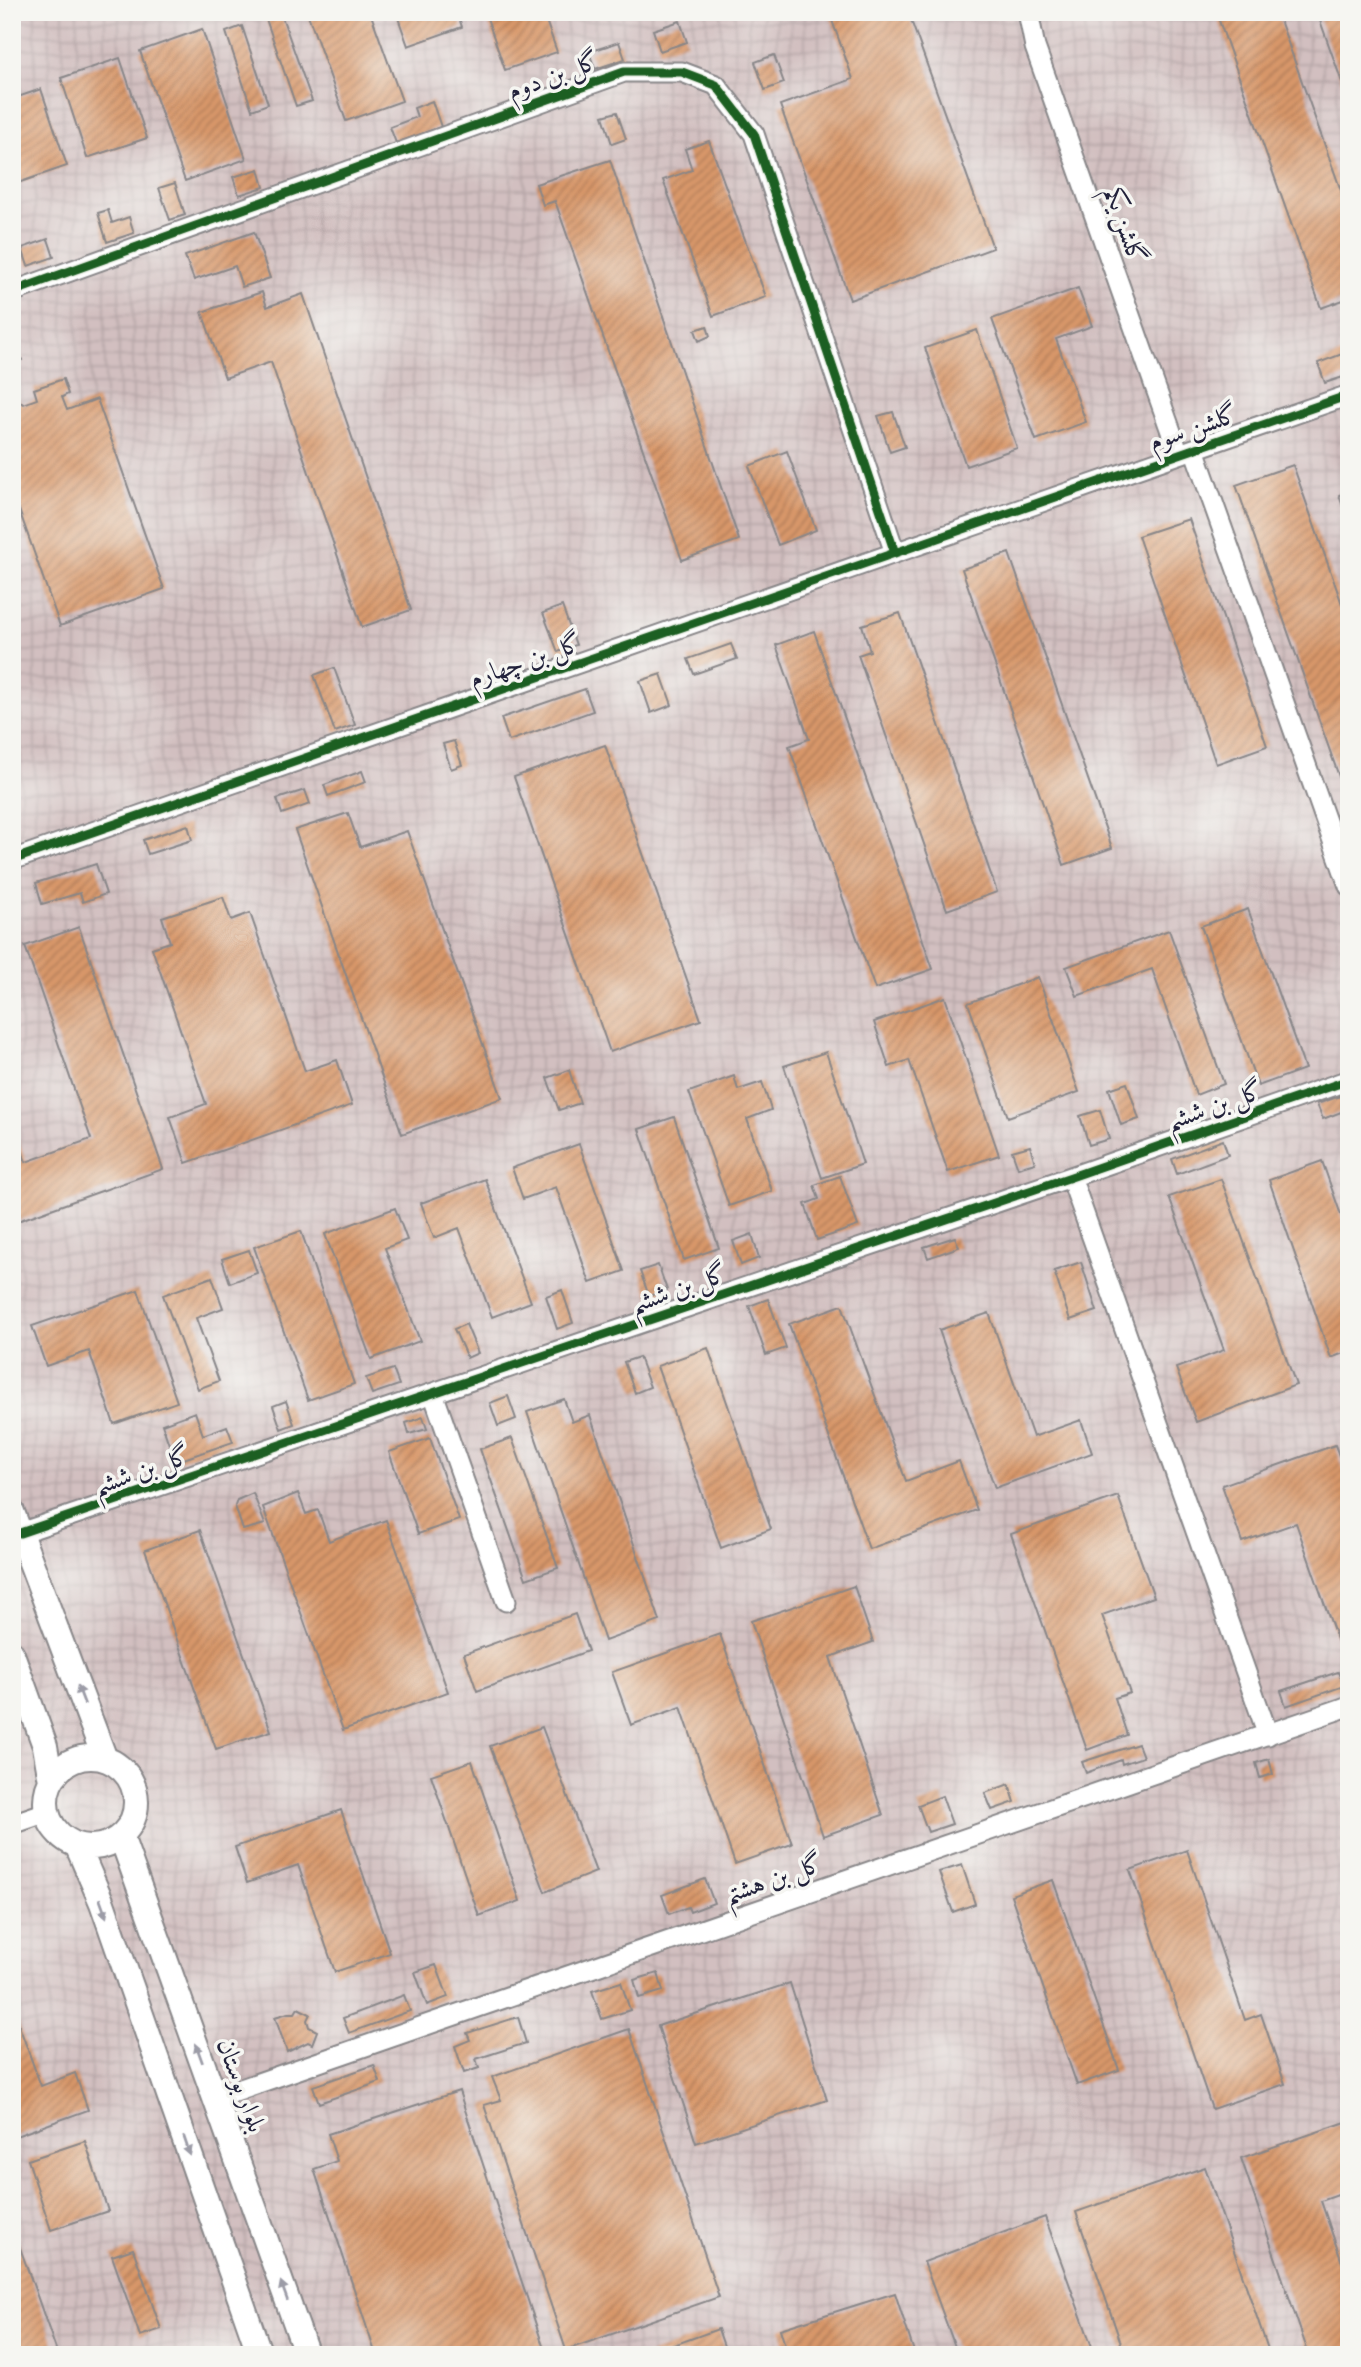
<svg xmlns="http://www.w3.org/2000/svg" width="1361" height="2367" font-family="'IM FELL Great Primer',Amiri,serif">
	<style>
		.industrial { fill: url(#industrial-grid) }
		.building { fill: url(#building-hatch) }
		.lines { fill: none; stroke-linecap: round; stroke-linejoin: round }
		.minor-casing { stroke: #888688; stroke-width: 23 }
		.tertiary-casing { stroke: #888688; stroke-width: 28 }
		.minor { stroke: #fff; stroke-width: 19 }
		.tertiary { stroke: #fff; stroke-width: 24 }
		.cycleway-casing { stroke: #f6f6f2; stroke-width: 13 }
		.cycleway { stroke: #1b5e20; stroke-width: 9 }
		.oneway { fill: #9c9ca7 }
		.labels { text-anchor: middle; stroke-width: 7; stroke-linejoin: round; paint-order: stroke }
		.street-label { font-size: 26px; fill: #22223b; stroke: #f6f6f2 }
	</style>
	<defs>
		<pattern id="industrial-grid" width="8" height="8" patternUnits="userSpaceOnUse" patternTransform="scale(1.75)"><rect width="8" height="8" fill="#d2bfc0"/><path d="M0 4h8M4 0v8" fill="none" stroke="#b4a4a6"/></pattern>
		<pattern id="building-hatch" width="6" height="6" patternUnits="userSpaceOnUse" patternTransform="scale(1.75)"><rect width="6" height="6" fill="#d89769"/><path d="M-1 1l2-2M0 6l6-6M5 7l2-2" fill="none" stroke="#af7b58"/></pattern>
	</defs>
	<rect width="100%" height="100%" fill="#f6f6f2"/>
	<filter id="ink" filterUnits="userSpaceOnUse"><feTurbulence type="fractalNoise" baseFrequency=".0143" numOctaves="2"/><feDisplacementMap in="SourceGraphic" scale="14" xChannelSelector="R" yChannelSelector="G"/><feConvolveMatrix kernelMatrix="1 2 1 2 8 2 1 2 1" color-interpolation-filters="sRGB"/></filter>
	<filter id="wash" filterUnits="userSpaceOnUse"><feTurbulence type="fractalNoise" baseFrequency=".00686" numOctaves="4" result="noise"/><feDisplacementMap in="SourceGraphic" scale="28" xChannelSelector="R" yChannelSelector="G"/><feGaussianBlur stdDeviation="1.57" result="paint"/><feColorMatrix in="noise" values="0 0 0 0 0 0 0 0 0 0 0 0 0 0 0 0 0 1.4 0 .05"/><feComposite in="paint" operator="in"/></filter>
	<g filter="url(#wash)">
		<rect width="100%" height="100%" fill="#eeead5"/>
		<path class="industrial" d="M12,12H1349V2355H12Z"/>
		<g id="blocks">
			<path class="building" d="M307,12H370L402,101L346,121Z
				M396,12H457L462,27L408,46Z
				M485,12H543L557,52L505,70Z
				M829,12H908L993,248L850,300L780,105L853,79Z
				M1216,12H1277L1349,213V298L1321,308Z
				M1317,12H1349V99H1348Z
				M281,14L312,101L296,106L266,19Z
				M680,21L687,42L660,51L653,30Z
				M242,26L268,104L252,110L226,32Z
				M202,29L246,159L185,181L140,51Z
				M619,42L625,59L595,69L589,52Z
				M774,55L784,83L765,90L755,62Z
				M120,58L147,138L87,158L61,78Z
				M41,89L67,166L12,185V99Z
				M432,101L441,127L396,143L390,127L417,117L414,108Z
				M617,112L626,139L612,144L603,116Z
				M709,141L766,297L713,316L663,180L692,170L685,149Z
				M610,160L739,540L682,560L555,201L543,205L536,184Z
				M259,169L264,187L239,195L233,177Z
				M175,183L185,215L170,220L159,188Z
				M108,210L112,223L129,217L134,233L107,242L98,213Z
				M254,232L270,278L242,287L235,266L194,280L185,256Z
				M48,239L54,257L28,266L22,248Z
				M1078,288L1092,326L1056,339L1086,422L1036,440L992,319Z
				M262,292L267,307L303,294L411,610L362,627L271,362L225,378L202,312Z
				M707,326L710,336L699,341L695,330Z
				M977,330L1017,448L966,466L925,348Z
				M12,334L22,360L12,364Z
				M1342,354L1349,375L1325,383L1318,363Z
				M63,379L68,394L62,397L67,410L97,399L164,589L60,626L12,490V428L15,427L12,419V397L14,396L23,404L37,399L34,389Z
				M893,412L905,447L890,452L878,416Z
				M787,451L816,530L778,545L749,466Z
				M1293,465L1349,624L1348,802L1236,485Z
				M1349,491V521H1348L1339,495Z
				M1189,519L1267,746L1216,764L1138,536Z
				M1009,553L1112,848L1064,865L962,569Z
				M562,606L576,645L558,652L543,613Z
				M900,613L997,892L947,910L858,655L870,651L862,625Z
				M814,631L933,969L875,989L789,746L809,739L776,645Z
				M731,644L737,659L694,674L688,659Z
				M334,668L355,725L335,732L314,675Z
				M661,674L672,705L651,713L640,681Z
				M585,689L593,711L509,741L501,718Z
				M454,741L462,765L451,769L443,744Z
				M605,745L701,1020L610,1052L514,777Z
				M362,771L366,782L328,796L324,785Z
				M305,790L310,804L282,814L277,799Z
				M348,813L360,847L407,831L502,1098L402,1134L295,830Z
				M188,825L192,840L148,854L143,840Z
				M96,864L106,894L83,902L80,893L42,904L36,883Z
				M223,897L231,920L250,913L305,1071L337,1060L352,1105L186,1163L170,1117L206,1104L152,948L170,942L162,917Z
				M1248,909L1305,1069L1258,1086L1201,926Z
				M79,927L163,1169L12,1223V1124L26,1162L91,1139L25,946Z
				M1169,930L1224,1084L1196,1095L1152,969L1077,996L1066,967Z
				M1038,977L1079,1092L1008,1117L968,1003Z
				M945,997L999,1155L948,1172L909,1060L889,1067L874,1022Z
				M826,1052L863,1164L822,1178L784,1066Z
				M569,1070L580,1103L559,1110L547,1078Z
				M734,1076L738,1090L762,1082L771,1110L747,1119L772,1191L729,1206L689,1092Z
				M1127,1083L1139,1119L1121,1125L1109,1089Z
				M1349,1093V1109L1323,1119L1317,1104Z
				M1100,1110L1109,1139L1089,1145L1080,1116Z
				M674,1117L719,1248L684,1260L639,1129Z
				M1223,1140L1228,1155L1177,1174L1172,1159Z
				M579,1144L624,1271L590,1283L556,1187L523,1199L512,1168Z
				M1030,1146L1035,1163L1018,1168L1012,1151Z
				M1322,1161L1349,1238V1351L1331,1358L1269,1180Z
				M840,1176L858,1226L817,1240L805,1204L819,1199L814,1185Z
				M485,1179L531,1302L492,1317L459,1228L434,1238L421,1203Z
				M1221,1179L1296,1385L1196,1422L1176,1368L1224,1350L1169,1197Z
				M395,1208L407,1240L385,1248L420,1341L371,1359L325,1234Z
				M301,1231L354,1384L308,1400L254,1247Z
				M752,1234L759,1258L741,1265L733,1241Z
				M955,1237L959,1247L928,1258L924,1247Z
				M249,1250L257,1273L230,1283L222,1259Z
				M1081,1262L1097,1311L1070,1320L1054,1271Z
				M658,1265L667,1290L649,1296L640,1271Z
				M212,1277L223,1308L196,1318L219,1381L198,1389L163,1295Z
				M138,1290L177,1402L114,1424L89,1351L46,1366L32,1326Z
				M562,1290L573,1323L557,1329L546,1296Z
				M768,1299L786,1348L766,1355L749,1306Z
				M842,1305L906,1481L959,1461L977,1510L869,1549L789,1324Z
				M989,1313L1033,1437L1081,1420L1092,1453L995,1488L939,1330Z
				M466,1324L478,1353L467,1358L454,1329Z
				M708,1348L771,1529L721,1548L657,1366Z
				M639,1357L650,1387L635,1393L624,1362Z
				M393,1369L399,1385L372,1394L366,1378Z
				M508,1396L516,1419L498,1426L490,1403Z
				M564,1399L572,1422L590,1415L660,1621L605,1641L527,1412Z
				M286,1401L294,1424L281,1429L273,1406Z
				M195,1412L203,1435L227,1426L233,1442L175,1462L162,1424Z
				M423,1417L427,1429L409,1434L406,1423Z
				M430,1438L459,1520L418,1534L389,1452Z
				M512,1438L558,1568L526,1579L480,1449Z
				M1335,1445L1349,1483V1667L1347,1668L1296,1523L1242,1542L1222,1485Z
				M253,1493L265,1524L243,1530L235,1506L237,1500Z
				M298,1493L306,1514L318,1510L329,1541L386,1520L448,1692L343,1730L263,1507Z
				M1118,1496L1154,1597L1102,1615L1130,1693L1115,1698L1127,1735L1087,1750L1011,1534Z
				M200,1530L271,1731L216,1749L145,1550Z
				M854,1586L873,1642L830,1657L883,1815L823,1836L751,1621Z
				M575,1614L588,1651L477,1691L464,1654Z
				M720,1634L792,1844L735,1864L681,1707L631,1725L612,1672Z
				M1338,1672L1344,1686L1286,1706L1281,1691Z
				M542,1727L596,1872L545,1892L490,1746Z
				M1138,1744L1143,1757L1122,1764L1121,1760L1086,1773L1082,1762Z
				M1269,1759L1273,1774L1260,1778L1256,1763Z
				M472,1761L520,1901L479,1916L431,1775Z
				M1009,1784L1015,1802L992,1810L985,1793Z
				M942,1796L952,1824L928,1832L918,1805Z
				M341,1810L390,1953L335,1972L298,1865L247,1883L235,1847Z
				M1187,1850L1245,2020L1261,2014L1285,2084L1212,2109L1130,1870Z
				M962,1865L975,1904L953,1912L939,1872Z
				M705,1879L714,1903L690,1912L688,1907L669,1914L662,1895Z
				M1053,1880L1119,2070L1077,2085L1011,1895Z
				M436,1965L448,1997L427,2005L415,1972Z
				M658,1973L663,1991L639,1998L634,1980Z
				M621,1982L630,2010L602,2019L592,1991Z
				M790,1983L827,2100L696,2143L658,2026Z
				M404,1995L410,2011L349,2033L343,2018Z
				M298,2008L310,2014L307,2020L309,2027L317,2031L312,2044L308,2042L287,2052L275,2017L288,2013H295Z
				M13,2009L41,2086L75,2073L88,2110L13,2137Z
				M518,2017L526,2043L476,2059L479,2068L464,2073L455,2046L470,2040L467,2033Z
				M629,2029L719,2297L566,2350L484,2105L501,2100L492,2077Z
				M374,2065L380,2082L319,2103L313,2086Z
				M459,2091L468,2119L546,2355H376L314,2169L337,2161L328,2134Z
				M1349,2121V2191L1321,2201L1349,2283V2355H1309L1241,2158Z
				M85,2141L108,2211L51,2230L28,2160Z
				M1205,2167L1270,2355H1125L1076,2212Z
				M1045,2217L1095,2355H958L924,2262Z
				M12,2228H13L58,2355H12Z
				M133,2249L161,2329L140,2336L112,2256Z
				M895,2293L915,2355H788L780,2329Z
				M718,2329L727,2355H649V2354Z"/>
		</g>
	</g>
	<g filter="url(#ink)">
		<use href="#blocks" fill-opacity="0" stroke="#888688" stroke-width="2"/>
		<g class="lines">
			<g class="minor-casing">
				<path id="minor" d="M1028,12L1035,47L1179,454
					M12,292L624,72H682L716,85L754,134L895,553
					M1194,449L1349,886
					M12,860L1349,395
					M1071,1177L1268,1735
					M433,1393L506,1601
					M20,1533L1071,1177L1349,1080
					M12,1824L47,1812
					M215,2098L1349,1706"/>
			</g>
			<g class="tertiary-casing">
				<path id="tertiary" d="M12,1512L105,1759
					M12,1654L45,1746L51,1781
					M46 1802a45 45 0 1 1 90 0a45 45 0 1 1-90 0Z
					M121,1836L307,2355
					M77,1845L102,1903L260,2355"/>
			</g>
			<use href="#minor" class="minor"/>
			<use href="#tertiary" class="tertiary"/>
			<g class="cycleway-casing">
				<path id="cycleway" d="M12,292L624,72H682L716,85L754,134L895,553
					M12,860L1349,395
					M20,1533L1071,1177L1349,1080"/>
			</g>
			<use href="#cycleway" class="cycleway"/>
		</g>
		<defs><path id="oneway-solid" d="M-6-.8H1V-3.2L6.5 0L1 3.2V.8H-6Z" transform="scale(1.75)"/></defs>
		<g class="oneway">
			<use href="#oneway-solid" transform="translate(81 1695) rotate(-111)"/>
			<use href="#oneway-solid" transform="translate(103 1908) rotate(70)"/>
			<use href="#oneway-solid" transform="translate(199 2053) rotate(-110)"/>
			<use href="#oneway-solid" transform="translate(187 2146) rotate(71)"/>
			<use href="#oneway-solid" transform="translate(284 2291) rotate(-110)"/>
		</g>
	</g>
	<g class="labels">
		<g class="street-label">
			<text transform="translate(553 75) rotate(-20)" y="9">گل بن دوم</text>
			<text transform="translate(1126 225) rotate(71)" y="9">گلشن یکم</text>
			<text transform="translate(1193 427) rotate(-19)" y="9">گلشن سوم</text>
			<text transform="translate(525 660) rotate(-19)" y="9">گل بن چهارم</text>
			<text transform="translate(1214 1105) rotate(-19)" y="9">گل بن ششم</text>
			<text transform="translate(678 1288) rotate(-19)" y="9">گل بن ششم</text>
			<text transform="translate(141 1470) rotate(-19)" y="9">گل بن ششم</text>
			<text transform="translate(773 1878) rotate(-19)" y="9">گل بن هشتم</text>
			<text transform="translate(242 2085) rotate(70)" y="9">بلوار بوستان</text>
		</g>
	</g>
	<rect width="1361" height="2367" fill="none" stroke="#f6f6f2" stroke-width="42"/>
</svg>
